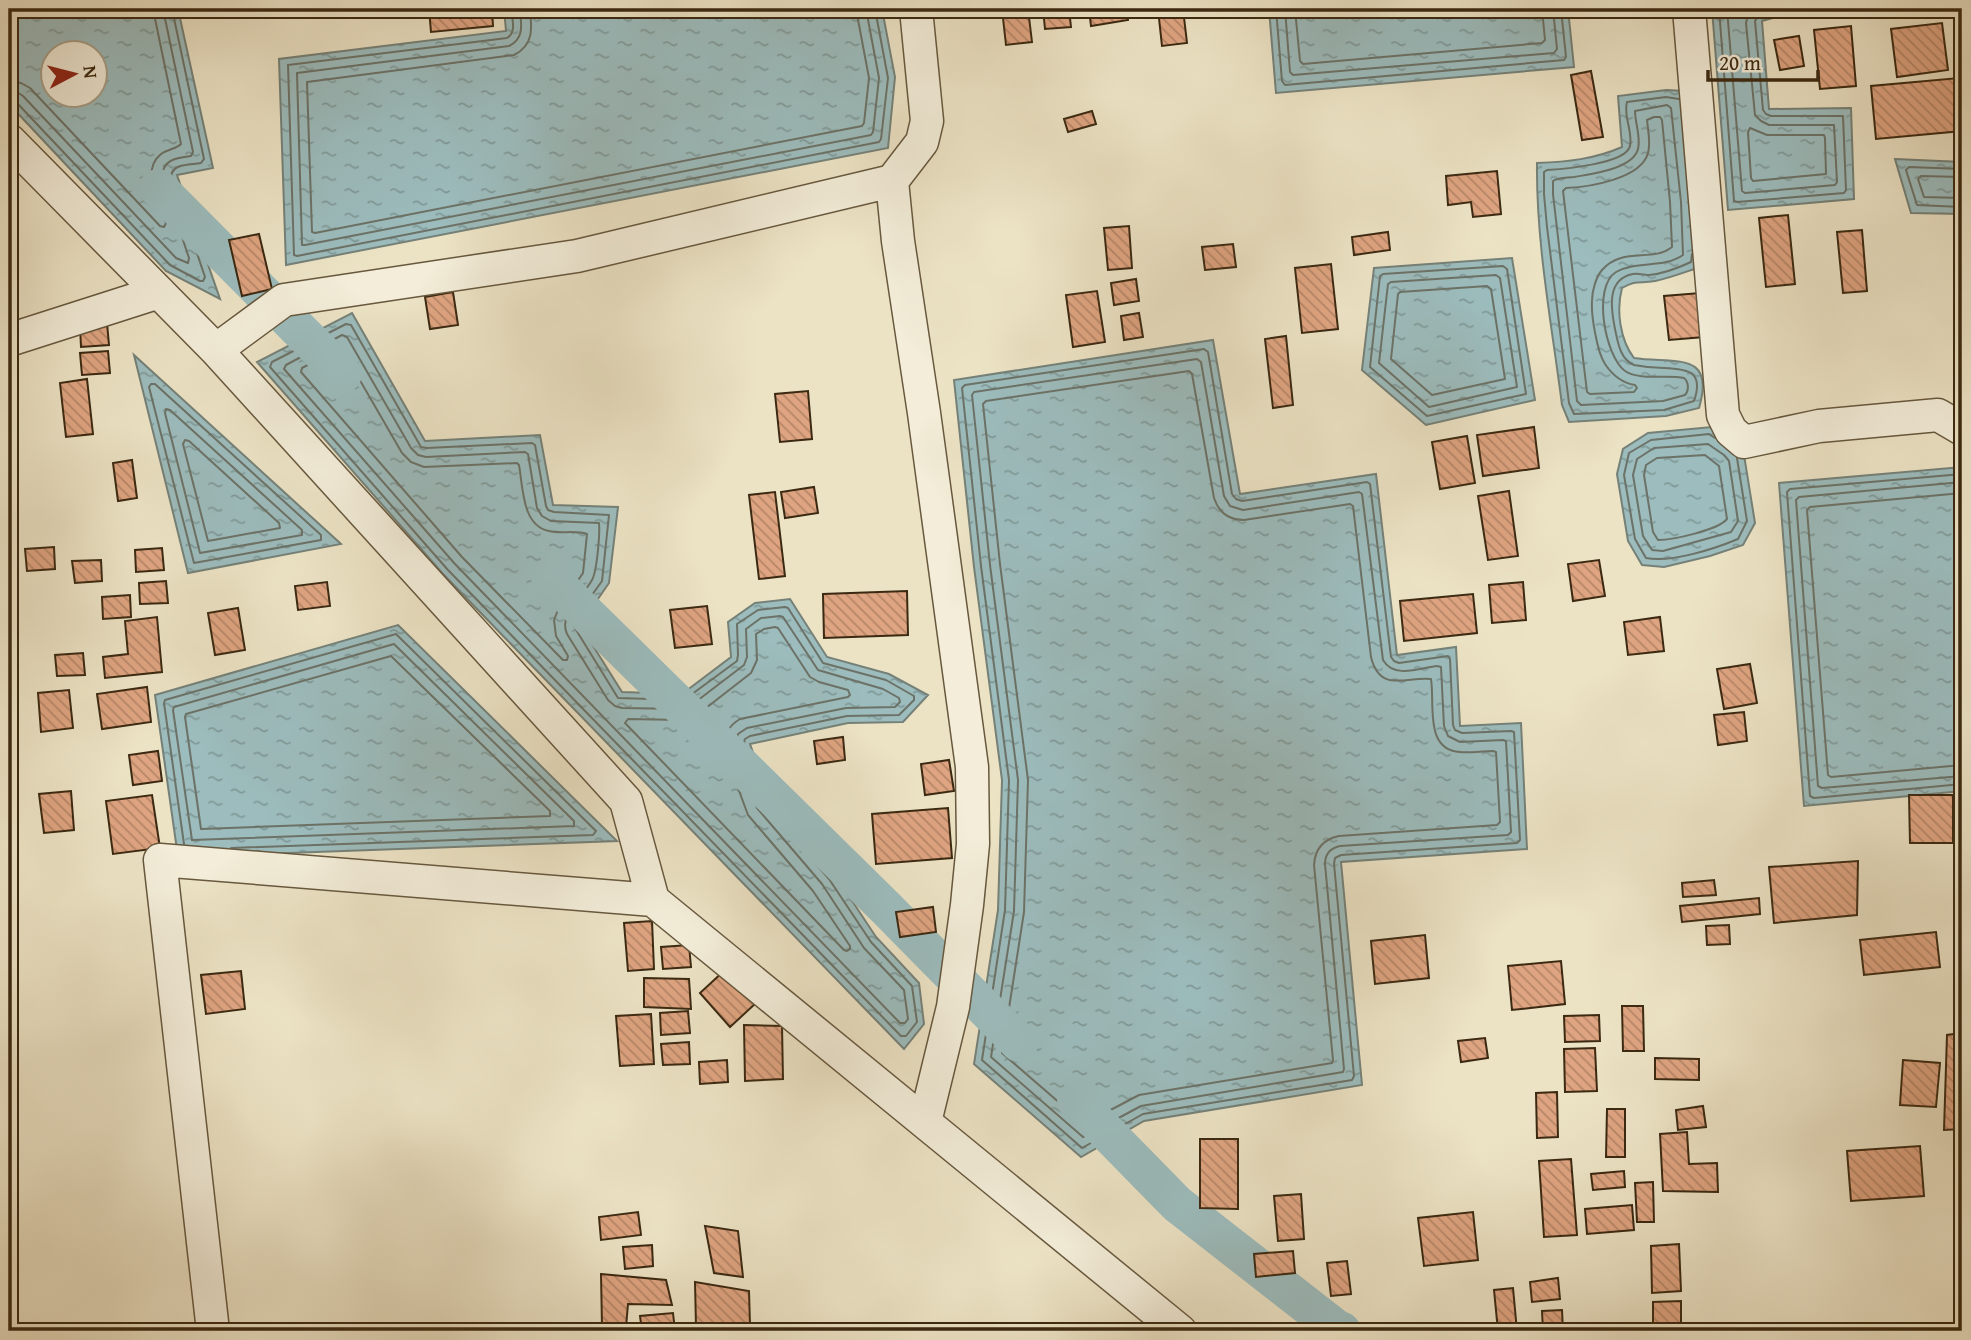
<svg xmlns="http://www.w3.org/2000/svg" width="1971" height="1340" font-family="'Gentium Book Plus',serif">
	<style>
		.water { fill: url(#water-ripples); stroke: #758178; stroke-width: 2; fill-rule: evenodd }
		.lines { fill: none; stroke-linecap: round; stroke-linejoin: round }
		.shore { stroke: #6c7267; stroke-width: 2 }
		.canal { stroke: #9cbcbd; stroke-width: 38 }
		.building { fill: url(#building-back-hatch); stroke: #3b2911; stroke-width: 2 }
		.minor-casing { stroke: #67583e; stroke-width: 35 }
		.minor { stroke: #f3edd9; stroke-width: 32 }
	</style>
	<defs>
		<pattern id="water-ripples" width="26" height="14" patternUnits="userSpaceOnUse" patternTransform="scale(1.75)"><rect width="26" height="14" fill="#9cbcbd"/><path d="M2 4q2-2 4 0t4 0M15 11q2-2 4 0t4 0" fill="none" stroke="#809998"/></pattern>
		<pattern id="building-back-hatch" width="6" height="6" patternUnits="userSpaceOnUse" patternTransform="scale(1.75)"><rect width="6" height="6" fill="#dfa481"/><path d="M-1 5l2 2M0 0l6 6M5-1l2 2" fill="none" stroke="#b68668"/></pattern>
	</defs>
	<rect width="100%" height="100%" fill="#ece3c5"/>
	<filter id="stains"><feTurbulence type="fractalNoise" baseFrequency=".00286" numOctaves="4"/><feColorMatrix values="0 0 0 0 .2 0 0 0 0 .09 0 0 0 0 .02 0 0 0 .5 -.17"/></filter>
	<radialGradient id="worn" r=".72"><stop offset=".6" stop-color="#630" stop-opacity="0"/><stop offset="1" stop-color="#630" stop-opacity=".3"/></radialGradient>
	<path class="water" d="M9,9H178L213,168L177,175L220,299L166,271L9,104ZM52,52H94V94H52Z
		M504,9H882L895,77L888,148L286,265L279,59L506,31Z
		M1269,9H1568L1574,67L1276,93Z
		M1712,9H1805L1762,21L1769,109L1851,108L1854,199L1728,210Z
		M1666,90L1685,91L1700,267C1685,272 1670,278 1655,281C1640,284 1637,279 1622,288C1616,310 1620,340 1634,358C1674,364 1716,350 1699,408L1666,416L1569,422L1562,405C1552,326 1536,243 1537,163C1567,162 1595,159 1622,147L1618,96Z
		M1895,159L1962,162V214L1911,213Z
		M1512,258L1535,400L1426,425L1362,370L1374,268Z
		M352,313L425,441L540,435L553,505L618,507L609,583L580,625L622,692L682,694L731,657L728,622L755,603L790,599L827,657L889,674L928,695L903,722L848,723L750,744L770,800L835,875L876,937L919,983L924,1024L904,1049L443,574L257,362Z
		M1213,340L1240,494L1376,474L1397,655L1456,647L1460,726L1521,723L1527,849L1341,862L1362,1085L1144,1121L1081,1157L974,1064L998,910L1002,780L974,567L954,380Z
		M134,355L341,544L188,573Z
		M1712,427L1744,455L1755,523L1743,545L1710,556L1664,567L1642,565L1628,541L1617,474L1623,449L1648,433Z
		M1962,467V791L1804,806L1779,483Z
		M398,625L617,841L178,857L155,695Z"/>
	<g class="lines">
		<path class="shore" d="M511,9C512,19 517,32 507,38L288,65L294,255L297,256L879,142L881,139L888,78L875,9
			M520,9C521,24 525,38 509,46L297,73L302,245H305L871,135L873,132L879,78L866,9
			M530,9C532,28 534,45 514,55L307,82L312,232L315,233L862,126L864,123L869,78L856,9
			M1276,9L1282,81L1285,85L1564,60L1566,57L1561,9
			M1285,9L1290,72L1293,75L1554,53L1557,49L1553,9
			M1295,9L1300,61L1303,64L1542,43L1545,40L1542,9
			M1719,9L1734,201L1737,202L1844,193L1846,190L1843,116H1771L1766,114L1763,110L1755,21L1760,14L1779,9
			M1727,9L1742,191L1745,193L1835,185L1837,182L1834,125H1769L1761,121L1755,115L1746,23L1748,15L1753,9
			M9,81L21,83L30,88L160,226L164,227L166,223C159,203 140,171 161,154C168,149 176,149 181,144L153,9
			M9,91L17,92L23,96L176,258L188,263L189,258L162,177C163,159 176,158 191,156L193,152L163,9
			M1679,99L1666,97L1627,102C1623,116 1633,131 1630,146C1626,164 1563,169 1547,170L1544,172V194L1547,227L1569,403L1574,414L1664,410L1694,401C1704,372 1689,369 1664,368C1654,368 1644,367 1634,365C1620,359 1618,343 1615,329C1611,309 1606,279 1633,274C1638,273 1644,275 1649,275C1663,274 1678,268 1691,262L1692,254
			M9,100L17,103L170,265L200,281H203L205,277L171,176C173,163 190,165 201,163L204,159L172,9
			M1667,105L1671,108L1681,202L1683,255C1663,269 1637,260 1616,272C1592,287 1605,356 1625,371C1640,381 1668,374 1684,378C1689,382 1689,391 1685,395L1663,401L1581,405L1577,401L1553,194V181C1559,177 1567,178 1574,177C1591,174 1633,169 1638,149C1641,137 1635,123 1635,111Z
			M1654,117H1660L1662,120L1670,202L1672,247C1652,263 1623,246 1602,270C1596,277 1592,291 1592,301C1591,315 1597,352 1605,364C1613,376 1622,383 1635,385L1637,388L1634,392L1590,394L1587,392L1563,191L1566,188C1589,187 1641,179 1648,153C1651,142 1648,131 1647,120Z
			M1750,128L1767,135H1824L1825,138L1826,174L1753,181L1751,178L1748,132Z
			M1962,169L1909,167L1906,170L1917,205L1962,207
			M1962,177L1921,176L1918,179L1924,197L1962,198
			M1503,266L1507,269L1526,394L1427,416L1370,367L1380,276L1383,274Z
			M1496,275L1500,278L1517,387L1429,407L1379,363L1388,284L1391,282Z
			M1487,286L1491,289L1505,379L1432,395L1391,359L1398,294L1400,292Z
			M346,324L351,325L421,447L427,448L532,443L535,445L546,506L548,510L554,512L609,515L602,581L574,620L573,625L618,698L684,700L737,661L738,655L737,624L758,610L785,607L788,608L823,663L886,680L914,696V700L899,715L847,716L750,736L745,739L743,745L765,804L829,879L871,942L912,986L917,1022L906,1036H901L448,570L270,367L272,362Z
			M342,335L347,337L411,448L418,455L426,457L525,452L528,454L537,508L542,516L551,521L599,523C600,534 597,571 592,580C583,597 558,613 567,634L608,700L615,706L622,708L682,709L689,707L744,665L747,657L746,629L761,618L780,616L783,617L818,670L883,689L899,698L900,702L895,707L846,708L747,728L738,734L734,747L757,808L822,884L864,948L904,990L908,1019L905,1023H900L455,564L284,369L286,365Z
			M338,349L343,351L402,453L411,462L424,467L517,463L519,465C523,487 522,526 549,531C561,534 575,530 587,534L583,573L558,610L554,620L556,636L568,656L567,660H563L462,557L301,372L302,368Z
			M1204,349L1208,352L1232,494L1236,499L1242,501L1367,482L1370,484L1391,657L1394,661L1399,663L1448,656L1450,659L1453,725L1455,730L1462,733L1511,731L1514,732L1520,840L1517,843L1341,855L1335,858L1334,864L1354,1076L1352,1080L1143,1114L1082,1148L982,1060L1005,910L1009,780L981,566L962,388L965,385Z
			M1197,359L1201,362L1224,496L1230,506L1243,510L1359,492L1362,494L1383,660C1394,679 1420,668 1437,666L1441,667L1444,726L1448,736L1460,742L1503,740L1506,741L1511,832L1508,835L1340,846C1331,848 1325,854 1325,864L1344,1069L1343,1072L1141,1106L1083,1137L991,1057L1014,911L1018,780L990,565L972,395L974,392Z
			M1189,371L1192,374L1214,498C1219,513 1229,520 1244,520L1350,504L1353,506L1371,657C1380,694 1407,676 1431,679C1435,703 1424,750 1460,752C1471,753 1482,751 1493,751L1496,752L1500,822L1497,825L1339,836C1324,839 1315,849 1314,865L1333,1060L1332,1063L1139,1095L1084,1124L1002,1053L1024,912L1028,780L1000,564L983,404L986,401Z
			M151,384H155L321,535V540L194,563L149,387Z
			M166,409L170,410L302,530V535L200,553L165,413Z
			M1715,438L1709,434L1651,440L1629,453L1624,475L1635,539L1646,558C1671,563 1714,549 1738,539L1747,521L1737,458
			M185,440L189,441L279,523L280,528L208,541L183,444Z
			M1708,444L1724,455L1729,461L1738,521L1731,532L1663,551L1652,550L1643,536L1633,475L1637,459L1654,448Z
			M1705,455L1719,466L1727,519C1718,530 1673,540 1658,540L1653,532L1644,475L1646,465L1657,458Z
			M1962,474L1790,489L1787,492L1810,796L1814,798L1962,784
			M1962,482L1799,497L1796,500L1818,786L1822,788L1962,776
			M1962,493L1810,507L1807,510L1828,775L1831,777L1962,765
			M775,627L778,628L810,677L819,682L848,690L850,695L848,697L740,719C728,726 723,736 724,750L748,815L813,891L850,946V949L847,951L844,950L625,723L628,719L682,720L697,715L751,673L757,660L756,634L764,629Z
			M394,644L574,821V826L192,840L173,710L174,707Z
			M391,656L550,811V816L201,829L185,717L186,714Z
			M184,844L164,703L165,700L396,634L596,831L593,835L231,848"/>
		<path class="canal" d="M158,188L343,374
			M550,578L886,908L1019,1043
			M1076,1101L1177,1204L1337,1329L1342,1331"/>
	</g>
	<path class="building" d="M276,9H303V15L277,18Z
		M429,9H492L493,26L431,32Z
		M1002,9H1028L1032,42L1006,45Z
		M1043,9H1069L1071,27L1045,29Z
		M1089,9H1127L1128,20L1091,26Z
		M1158,9H1183L1187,43L1162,46Z
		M1942,23L1948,70L1897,77L1891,29Z
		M1851,26L1856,86L1820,89L1814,30Z
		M1799,36L1804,66L1780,70L1774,40Z
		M1591,71L1603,137L1582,140L1571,75Z
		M1959,78L1962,131L1876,139L1871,86Z
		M1092,111L1096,124L1068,132L1064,119Z
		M1497,171L1501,214L1473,217L1471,202L1448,205L1446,176Z
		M1788,215L1795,284L1766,287L1759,218Z
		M1129,226L1132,268L1108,270L1104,228Z
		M1862,230L1867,291L1843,293L1837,232Z
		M1388,232L1390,250L1354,255L1352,237Z
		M259,234L272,289L242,296L229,240Z
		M1233,244L1236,267L1205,270L1202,247Z
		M1331,264L1338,329L1302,333L1295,268Z
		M1136,279L1139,301L1114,305L1111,283Z
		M1097,291L1105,342L1073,347L1066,295Z
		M453,292L458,325L430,329L425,297Z
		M1700,293L1704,337L1669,340L1664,296Z
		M1139,313L1143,337L1124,340L1121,316Z
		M107,323L109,345L81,347L80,326Z
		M1286,336L1293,405L1273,408L1265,339Z
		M108,351L110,373L82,375L80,353Z
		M14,361L16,383H9V362Z
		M87,379L93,434L66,437L60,383Z
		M808,391L812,439L780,442L775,394Z
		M1534,427L1539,468L1483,476L1477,435Z
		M1467,436L1475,483L1440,489L1432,442Z
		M132,460L137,498L118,501L113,463Z
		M814,487L818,513L785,518L781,492Z
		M1509,491L1518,556L1488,560L1478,496Z
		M775,492L785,576L759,579L749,495Z
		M54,547L55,569L27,571L25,549Z
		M162,548L164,570L136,572L135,550Z
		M101,560L102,581L75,583L72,561Z
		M1599,560L1605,596L1573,601L1568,564Z
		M166,581L168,603L140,604L139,583Z
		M327,582L330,606L298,610L295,586Z
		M1523,582L1526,620L1492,623L1489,585Z
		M907,591L908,635L824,638L823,594Z
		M1473,594L1477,633L1404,641L1400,601Z
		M130,595L131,617L103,619L102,597Z
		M707,606L712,644L675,648L670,610Z
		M238,608L245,650L215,655L208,613Z
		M157,617L162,672L105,678L103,657L128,654L125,621Z
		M1660,617L1664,651L1628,655L1624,622Z
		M83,653L85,675L57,676L55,655Z
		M1750,664L1757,703L1724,709L1717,669Z
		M147,687L151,722L102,729L97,694Z
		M69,690L73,728L41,732L38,693Z
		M1744,712L1747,741L1718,745L1714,715Z
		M843,737L845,760L817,764L814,741Z
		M158,751L162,781L133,785L129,755Z
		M949,760L954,791L925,795L921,764Z
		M71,791L74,830L44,833L39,794Z
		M152,795L160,848L113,854L106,801Z
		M1909,795H1953V843H1910Z
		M948,808L952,858L876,864L872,814Z
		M1858,861L1857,915L1774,923L1769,867Z
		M1714,880L1716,895L1683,897L1682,883Z
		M1759,898L1760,914L1682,922L1680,906Z
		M933,907L936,932L900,937L896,912Z
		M652,921L654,969L628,971L624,923Z
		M1729,925L1730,944L1707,945L1706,926Z
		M1936,932L1940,967L1864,975L1860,940Z
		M1425,935L1429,978L1375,984L1371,941Z
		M689,945L691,967L663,969L661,947Z
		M1561,961L1565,1004L1512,1010L1508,966Z
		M725,970L756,1003L730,1027L700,993Z
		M241,971L245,1009L206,1014L201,975Z
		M644,978L689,979L691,1009L644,1007Z
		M1622,1006H1643L1644,1051H1623Z
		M688,1011L690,1033L661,1035L660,1013Z
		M651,1014L654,1064L620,1066L616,1016Z
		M1599,1015L1600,1041L1565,1042L1564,1016Z
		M744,1025L782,1026L783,1079L745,1081Z
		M1962,1033V1129L1944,1130L1947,1035Z
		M1485,1038L1488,1058L1461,1062L1458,1041Z
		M689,1042L690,1064L663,1065L661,1044Z
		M1595,1048L1597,1091L1565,1092L1564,1049Z
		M1655,1058L1699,1059V1080L1655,1079Z
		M727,1060L728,1082L700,1084L699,1062Z
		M1903,1060L1940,1063L1936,1107L1900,1105Z
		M1557,1092L1558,1137L1537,1138L1536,1093Z
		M1703,1106L1706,1127L1678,1130L1676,1110Z
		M1607,1109H1625V1157H1606Z
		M1687,1132L1689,1164L1717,1163L1718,1192L1663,1191L1660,1134Z
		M1200,1139H1238V1209L1200,1208Z
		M1920,1146L1924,1196L1851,1201L1847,1151Z
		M1571,1159L1577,1235L1544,1237L1539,1161Z
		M1624,1171L1625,1187L1593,1190L1591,1174Z
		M1653,1182L1654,1222H1637L1635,1183Z
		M1301,1194L1304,1239L1278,1241L1274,1196Z
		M1632,1205L1634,1230L1587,1234L1585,1209Z
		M638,1212L641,1235L601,1240L599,1217Z
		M1473,1212L1478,1260L1424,1266L1418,1218Z
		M705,1226L738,1231L743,1277L714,1273Z
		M1679,1244L1681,1291L1652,1293L1651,1246Z
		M652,1245L653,1266L625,1269L623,1247Z
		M1293,1251L1295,1273L1256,1277L1254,1254Z
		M1347,1261L1351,1294L1331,1296L1327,1263Z
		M601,1274L666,1280L672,1305L628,1304L626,1327L602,1326Z
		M1558,1278L1560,1299L1532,1302L1530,1282Z
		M695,1282L749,1291L750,1325L696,1327Z
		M1513,1288L1517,1331H1498L1494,1290Z
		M1681,1301V1323H1653V1302Z
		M1562,1310L1563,1331H1543L1542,1311Z
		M673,1313L675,1331H642L640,1316Z
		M988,1325L1054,1328V1331H988Z"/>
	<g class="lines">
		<g class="minor-casing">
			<path id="minor" d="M916,9L927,121L922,142L892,181L898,241L924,413L972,767L973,844L967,905L953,1007L925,1122
				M1689,9L1723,415L1731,431L1744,442L1819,426L1938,415L1962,429
				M9,140L216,350L626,801L653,900L1180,1331
				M9,340L159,292
				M216,350L284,300L577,256L892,181
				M213,1331L160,860L653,900"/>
		</g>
		<use href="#minor" class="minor"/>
	</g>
	<rect width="1971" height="1340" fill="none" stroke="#ece3c5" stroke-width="35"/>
	<rect x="10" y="10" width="1950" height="1319" fill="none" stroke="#3b2911" stroke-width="3.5"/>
	<rect x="18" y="18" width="1936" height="1305" fill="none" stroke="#3b2911" stroke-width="2"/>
	<g transform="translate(74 74) rotate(83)"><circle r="33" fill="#f3edd9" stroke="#a99f89" stroke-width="2"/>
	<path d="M0-5L12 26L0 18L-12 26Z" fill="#8f2418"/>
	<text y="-10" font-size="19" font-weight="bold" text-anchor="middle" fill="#3b2911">N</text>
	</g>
	<path d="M1708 70v10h110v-10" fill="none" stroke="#3b2911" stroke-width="3.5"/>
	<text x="1719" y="70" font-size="21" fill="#3b2911" stroke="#f3edd9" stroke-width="5" paint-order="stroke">20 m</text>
	<rect width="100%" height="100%" filter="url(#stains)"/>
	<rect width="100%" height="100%" fill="url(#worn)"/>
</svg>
